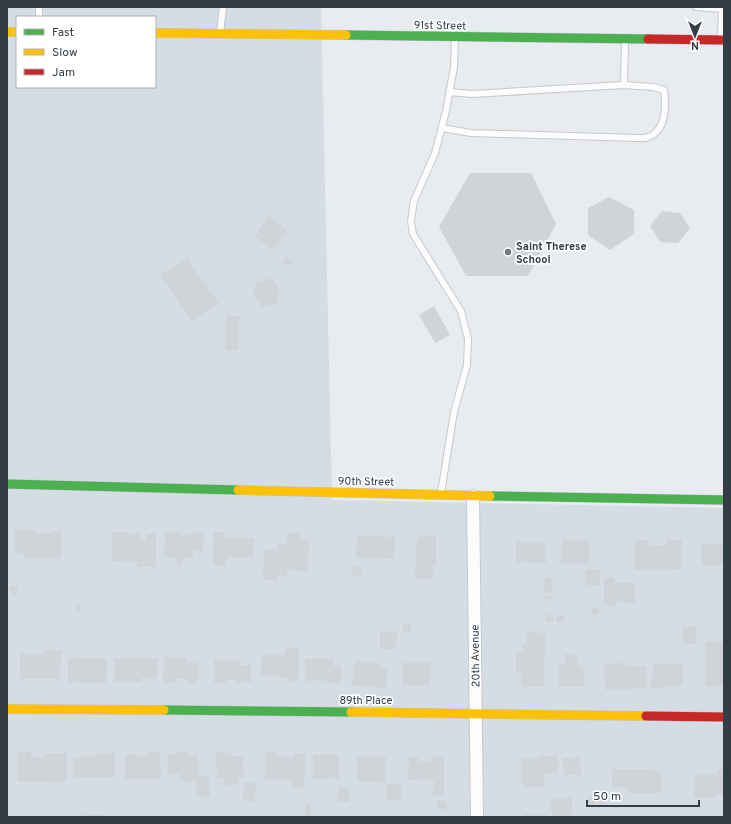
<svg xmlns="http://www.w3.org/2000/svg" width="731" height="824" font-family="Overpass,sans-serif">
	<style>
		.residential { fill: #d4dce4; fill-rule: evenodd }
		.building { fill: #d0d4d9 }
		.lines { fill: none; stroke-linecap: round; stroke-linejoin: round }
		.lane-casing { stroke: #c5c9cd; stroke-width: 8 }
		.street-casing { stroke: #c5c9cd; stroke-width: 14 }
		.fast-casing { stroke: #c1c8d2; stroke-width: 10 }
		.slow-casing { stroke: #c1c8d2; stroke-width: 10 }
		.jam-casing { stroke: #c1c8d2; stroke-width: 10 }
		.lane { stroke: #fcfcfd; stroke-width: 6 }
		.street { stroke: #fcfcfd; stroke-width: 12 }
		.fast { stroke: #4caf50; stroke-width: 9 }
		.slow { stroke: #ffc107; stroke-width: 9 }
		.jam { stroke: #c62828; stroke-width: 9 }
		.poi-dot { fill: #727a81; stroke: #fff; stroke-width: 1.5 }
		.labels { text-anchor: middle; stroke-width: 3.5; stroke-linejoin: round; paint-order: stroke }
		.street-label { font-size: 11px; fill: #333d45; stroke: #fff }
		.poi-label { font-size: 11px; font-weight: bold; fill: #333d45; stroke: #fff; text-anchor: start }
	</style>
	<rect width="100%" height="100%" fill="#e8ebf0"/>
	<path class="residential" d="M7,7H321L332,500L724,508V817H7ZM17,17H155V87H17Z"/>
	<path class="building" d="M470,173H531L556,224L528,276H466L439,227Z
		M609,197L634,210V234L610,250L588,235V208Z
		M662,211L680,213L690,228L678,243L660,242L650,226Z
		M269,216L287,230L273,250L255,236Z
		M284,257L292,259L290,266L283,264Z
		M187,258L219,304L192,321L160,275Z
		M273,278L280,291L276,305L262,307L253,294L256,282Z
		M434,306L450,335L435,343L419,315Z
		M226,316H239L238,350H225Z
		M15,530H35V533H51V531H62L61,559L25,558V554L15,553Z
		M165,531L181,532L180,535H191V532L204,533L203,551H193V557H183L182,565H176V558L164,557Z
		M112,532H128V534H140V541L146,542L147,534H156V567H137V562L112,561Z
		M214,532H225V538H254L253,557H226V566L213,565Z
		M287,533L300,534L301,539H309L308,571L287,570V576L278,575V580H263L264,550L277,549L278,543L287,544Z
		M357,536L395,537L394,559L356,558Z
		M436,536V565H433V579H415L417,537Z
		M562,539L589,540V564L561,563Z
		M635,540H649V545H666V540H682V569L635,570Z
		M516,542L546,543V563L516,562Z
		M701,544H724V566L702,565Z
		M353,565L362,566L361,576L352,575Z
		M585,569H600V585H586Z
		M545,577L552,578V593L544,592Z
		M604,578H615L614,583H635V603L615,602V606L604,605Z
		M10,586H17V595H10Z
		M543,595L551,596V601L543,600Z
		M76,605H81V611L76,610Z
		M592,608H599V614H591Z
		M546,615H553V622H546Z
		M556,615L564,616V622H556Z
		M403,623H411V631H403Z
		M683,627H696V644H683Z
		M380,631L397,632L396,649H380Z
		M526,632L545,633L544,687H522V673L516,672V652L523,653V645H527Z
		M705,641L724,642V686H705Z
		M285,647L299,648L298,682L288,681V677L261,676L262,654L285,655Z
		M46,650H61L60,679H20V654H45Z
		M565,654H578L577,665H583L584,687H558V665L565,664Z
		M164,657L187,658V663H198V683H186V679H175V683L163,682Z
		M68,658L107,659L106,683L68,682Z
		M115,658H157V679L141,678V682H114Z
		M214,659L239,660V665H251V682H236V680H226V683H214Z
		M305,659H333V666L341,665V683H326V680L305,681Z
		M355,661L380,663L379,669L387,670L386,688L352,685Z
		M430,662V685H403L402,663Z
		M625,663L626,667L646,666L647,688L605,690L604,664Z
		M653,664H683V686H662L661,689H651V680H652Z
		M189,751V755H198L199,775L209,776L210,797L202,798V795H195L196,782H181L180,774L168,775V755L177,754L178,752Z
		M17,752H31V757H45V753H67V782L17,781Z
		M148,752L160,753L161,779H125V754L147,756Z
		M216,752L230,753L231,756H243L244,778H239V784L223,786L224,779H217Z
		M266,752L278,753V756L294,757V753H306L304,789L293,788V781L265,780Z
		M115,753V777H73V758L80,759L81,755L95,756V754Z
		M313,755H339V778L313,779Z
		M357,756L386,757V782L357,781Z
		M432,756L444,757V795H433L434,781L408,780L409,757H418V761L432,762Z
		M540,756H558V773H545L544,787H522V758H540Z
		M563,758H580L581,775H564Z
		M612,769H655V772H661V793H628V787H612Z
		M718,769H724V794H718V797H694L695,774H718Z
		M244,782H256L255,801H243Z
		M387,784H402V800L387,801Z
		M338,788H349V802H338Z
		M588,795H605L606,806H589Z
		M551,798H572V815L552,816Z
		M437,801H446V809H437Z
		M305,804H311L310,816H305Z
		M523,814H547V817H524Z
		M82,815H105V817H82Z"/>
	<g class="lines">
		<g class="lane-casing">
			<path id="lane" d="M39,7V17
				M696,7L724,9
				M220,33L223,7
				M721,38L722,7
				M624,85L625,41
				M442,128L471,133L636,138C639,138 642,138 645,138C667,133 666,106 664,90L653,87L624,85L472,94L449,92
				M441,493L454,412L467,365L468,339L461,311L413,234L411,221L414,201L435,153L446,111L454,67L455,39"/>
		</g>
		<g class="street-casing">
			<path id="street" d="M473,496L477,817"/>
		</g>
		<g class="fast-casing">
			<path id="fast" d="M346,35L648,39
				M7,484L238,490
				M490,496L724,500
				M164,710L351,712"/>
		</g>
		<g class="slow-casing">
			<path id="slow" d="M7,32H17
				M155,33L346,35
				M238,490L490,496
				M7,709L164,710
				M351,712L646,716"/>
		</g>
		<g class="jam-casing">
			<path id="jam" d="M648,39L724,40
				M646,716L724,717"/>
		</g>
		<use href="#lane" class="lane"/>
		<use href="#street" class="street"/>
		<use href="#fast" class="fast"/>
		<use href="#slow" class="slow"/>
		<use href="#jam" class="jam"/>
	</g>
	<circle class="poi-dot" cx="508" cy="252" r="4"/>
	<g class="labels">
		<g class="street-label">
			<text transform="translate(440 25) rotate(1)" y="4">91st Street</text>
			<text transform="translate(366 481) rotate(1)" y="4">90th Street</text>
			<text transform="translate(475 656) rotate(-91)" y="4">20th Avenue</text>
			<text x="366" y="704">89th Place</text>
		</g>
		<g class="poi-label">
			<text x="516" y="250">Saint Therese<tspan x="516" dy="13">School</tspan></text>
		</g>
	</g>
	<rect width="731" height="824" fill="none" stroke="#333d45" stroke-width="16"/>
	<rect x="16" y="16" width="140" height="72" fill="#ffffff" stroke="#adb1b5"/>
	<rect x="24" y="29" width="20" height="6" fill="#4caf50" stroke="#adb1b5"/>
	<text x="52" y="36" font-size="12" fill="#333d45">Fast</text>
	<rect x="24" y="49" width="20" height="6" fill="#ffc107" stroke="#adb1b5"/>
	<text x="52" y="56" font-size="12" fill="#333d45">Slow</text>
	<rect x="24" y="69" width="20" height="6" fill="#c62828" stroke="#adb1b5"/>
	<text x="52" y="76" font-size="12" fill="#333d45">Jam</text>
	<g transform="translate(695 36) rotate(180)" stroke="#ffffff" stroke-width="3" paint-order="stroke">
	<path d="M0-3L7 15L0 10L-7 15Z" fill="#333d45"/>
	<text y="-6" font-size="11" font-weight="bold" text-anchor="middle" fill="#333d45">N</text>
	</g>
	<path d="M587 800v6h112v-6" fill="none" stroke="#333d45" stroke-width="2"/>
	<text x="593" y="800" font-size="12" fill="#333d45" stroke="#ffffff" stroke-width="3" paint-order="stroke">50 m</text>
</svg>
